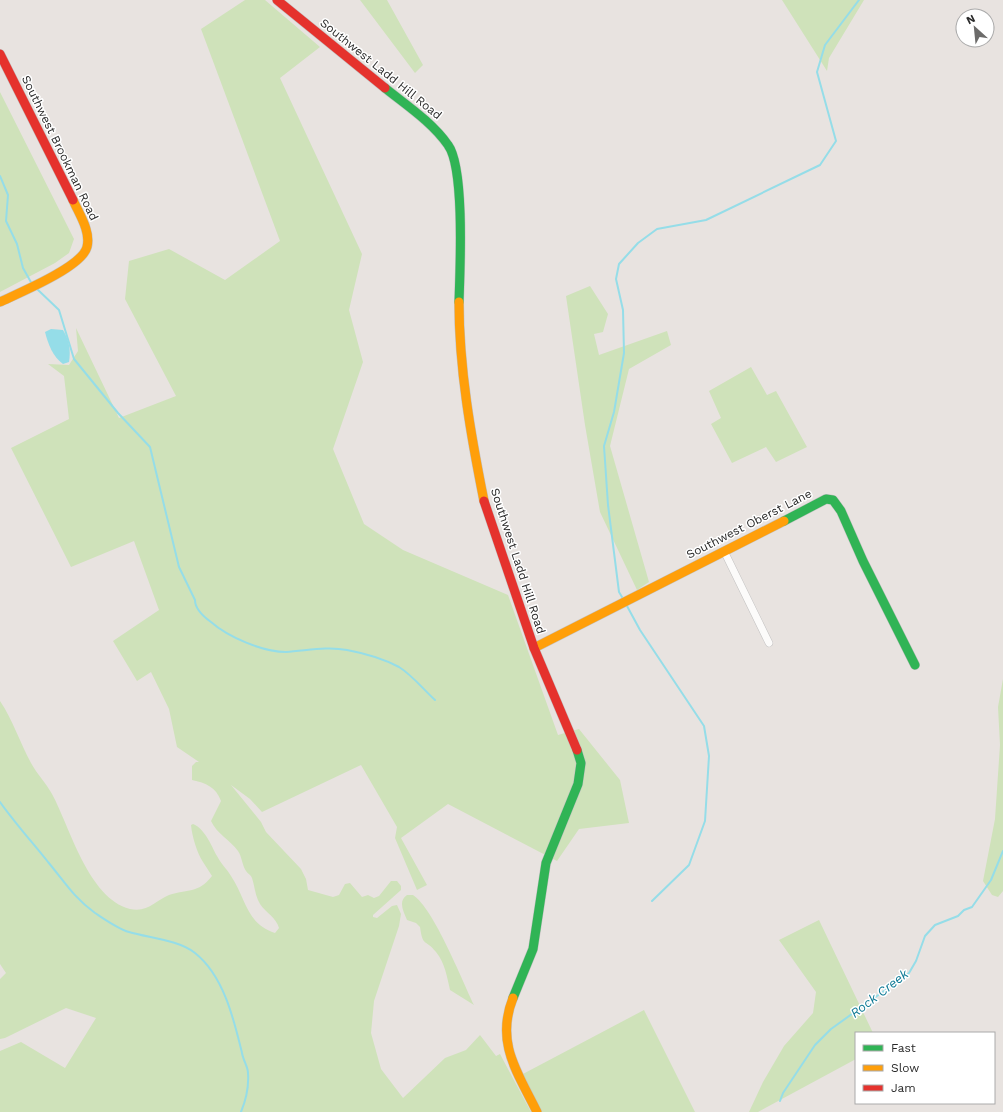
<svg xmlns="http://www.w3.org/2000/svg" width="1003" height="1112" font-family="'Work Sans',sans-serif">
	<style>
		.green { fill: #cfe2ba }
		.water { fill: #95dde8 }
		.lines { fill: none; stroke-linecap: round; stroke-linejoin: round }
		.stream { stroke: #95dde8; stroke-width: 2 }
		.street-casing { stroke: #c2c1c1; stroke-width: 8 }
		.fast-casing { stroke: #c2c1c1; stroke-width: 10 }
		.slow-casing { stroke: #c2c1c1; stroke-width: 10 }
		.jam-casing { stroke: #c2c1c1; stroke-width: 10 }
		.street { stroke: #fcfbfa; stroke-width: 7 }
		.fast { stroke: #30b455; stroke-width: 9 }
		.slow { stroke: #ff9f0a; stroke-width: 9 }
		.jam { stroke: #e5322d; stroke-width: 9 }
		.labels { text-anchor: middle; stroke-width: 3; stroke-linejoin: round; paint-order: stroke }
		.street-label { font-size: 12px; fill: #2a2a2a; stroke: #fff }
		.water-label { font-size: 13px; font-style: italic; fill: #117b96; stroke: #fff }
	</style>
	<rect width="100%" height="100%" fill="#e8e3e0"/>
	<path class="green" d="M245,0H265L320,47L280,78L362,254L349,310L363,362L333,449L364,524L403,550L508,595L558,735L579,729L620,780L629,823L579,829L557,861L448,804L401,838L427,885L417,890L395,838L397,827L361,765L262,812L250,799L231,785L261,822L266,832L301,869L306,879L308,890L333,897L339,895L345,884L350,883L362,897L368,895L374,898L379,896L391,881H397L401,886V890L373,915V917L377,918L392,906L397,905L401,914L399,926L374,1001L371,1033L381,1069L403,1098L445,1058L466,1050L480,1035L496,1056L500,1054L531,1112H0V1051L21,1042L65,1068L96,1018L66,1008L5,1038L0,1039V979L6,973L0,964V701C13,720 20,743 31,763C37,774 46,783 52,794C70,827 88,898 130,909C148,913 156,900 169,895C187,889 198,894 212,876C209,871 206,867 203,862C197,853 192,836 191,825L193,824C205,829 211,845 217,856C221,864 227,869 231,876C246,898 246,924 275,933L279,928C276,917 266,913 260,904C255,896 255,887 252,878C251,875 248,874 246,871C242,865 242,857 238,851C230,840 217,834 211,821L221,801C216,787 206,783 192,780V766L196,762H199L177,747L169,709L151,672L137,681L113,641L159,610L134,541L71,567L11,448L69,419L64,376L48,364L69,365L78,351L76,328L119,418L176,396L125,299L129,261L169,249L225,280L280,241L201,29Z
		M360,0H387L423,65L415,73Z
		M782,0H864L829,58L827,71Z
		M0,92L74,239L69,253L55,263L0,292Z
		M590,286L608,314L603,332L594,334L599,355L667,331L671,345L629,369L610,446L649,582L637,590L600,512L585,425L566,296Z
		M751,367L767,395L776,391L807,447L776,462L766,447L732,463L711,424L721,418L709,391Z
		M1003,679V891L998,897L992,895L983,881L995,819L1000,745L998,707Z
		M407,895H413C434,909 462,980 474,1005L450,990C447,977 445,963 436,952C425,938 423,948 420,927L416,923L407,920C403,911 398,901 407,895Z
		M819,920L873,1033H856V1059L758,1112H749L763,1082L784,1046L813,1013L816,992L779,940Z
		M644,1010L695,1112H541L521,1075Z"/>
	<path class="water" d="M51,329L63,330C69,340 71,350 69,362L63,364C53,357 48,344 45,332Z"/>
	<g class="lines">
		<path class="stream" d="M0,176L8,195L6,221L17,244L23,268L32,284
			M36,288L59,310L74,359L118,413L150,447L179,567L195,600C195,609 204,617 211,622C228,637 263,652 286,652C306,651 326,646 347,650C363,653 384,659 399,667C412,675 424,690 435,700
			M622,597L619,592L608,505L604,446L614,412L624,353L623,310L616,279L619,264L638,243L657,229L706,220L820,165L836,141L817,72L825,45L859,0
			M627,606L640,630L704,726L709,756L705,821L689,865L652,901
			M0,802C15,823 32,842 48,862C64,881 73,897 95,913C104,919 118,929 129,932C149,938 179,940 195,953C224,976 234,1020 242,1053C243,1060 248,1067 248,1073C249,1087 246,1100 241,1112
			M780,1101L783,1093L815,1045L831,1029L909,973L916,961L925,936L935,925L958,916L964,910L972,907L991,880L1003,851"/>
		<g class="street-casing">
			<path id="street" d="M724,551L769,643"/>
		</g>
		<g class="fast-casing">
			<path id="fast" d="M385,88C406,105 432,122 448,145C465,168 460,270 459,302
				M784,521L826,499L833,500L841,511L863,561L915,665
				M513,998L533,949L546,863L578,784L581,763L577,750"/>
		</g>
		<g class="slow-casing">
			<path id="slow" d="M0,302C19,293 82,267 87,247C91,231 79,214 73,200
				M459,302C459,369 471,436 484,501
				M534,648L784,521
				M513,998C495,1043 518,1073 537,1112"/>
		</g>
		<g class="jam-casing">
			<path id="jam" d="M277,0L385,88
				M0,54L73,200
				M484,501L534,648L577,750"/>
		</g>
		<use href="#street" class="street"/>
		<use href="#fast" class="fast"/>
		<use href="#slow" class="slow"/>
		<use href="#jam" class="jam"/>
	</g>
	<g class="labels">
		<g class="street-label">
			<text transform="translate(381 69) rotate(39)" y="4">Southwest Ladd Hill Road</text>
			<text transform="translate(60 148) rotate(64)" y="4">Southwest Brookman Road</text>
			<text transform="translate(749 524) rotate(-27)" y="4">Southwest Oberst Lane</text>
			<text transform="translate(518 561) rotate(72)" y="4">Southwest Ladd Hill Road</text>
		</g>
		<g class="water-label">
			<text transform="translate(879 993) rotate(-38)" y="5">Rock Creek</text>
		</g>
	</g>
	<rect x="855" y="1032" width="140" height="72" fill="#ffffff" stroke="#aaaaaa"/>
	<rect x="863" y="1045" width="20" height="6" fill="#30b455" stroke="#aaaaaa"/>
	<text x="891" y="1052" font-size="12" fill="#2a2a2a">Fast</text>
	<rect x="863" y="1065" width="20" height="6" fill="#ff9f0a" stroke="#aaaaaa"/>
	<text x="891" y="1072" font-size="12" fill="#2a2a2a">Slow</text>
	<rect x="863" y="1085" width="20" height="6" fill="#e5322d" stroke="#aaaaaa"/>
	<text x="891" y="1092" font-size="12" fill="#2a2a2a">Jam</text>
	<g transform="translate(975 28) rotate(333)"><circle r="19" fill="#ffffff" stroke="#aaaaaa"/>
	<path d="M0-3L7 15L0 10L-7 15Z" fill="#6c6b6a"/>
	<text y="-6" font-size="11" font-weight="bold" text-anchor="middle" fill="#2a2a2a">N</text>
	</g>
</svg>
